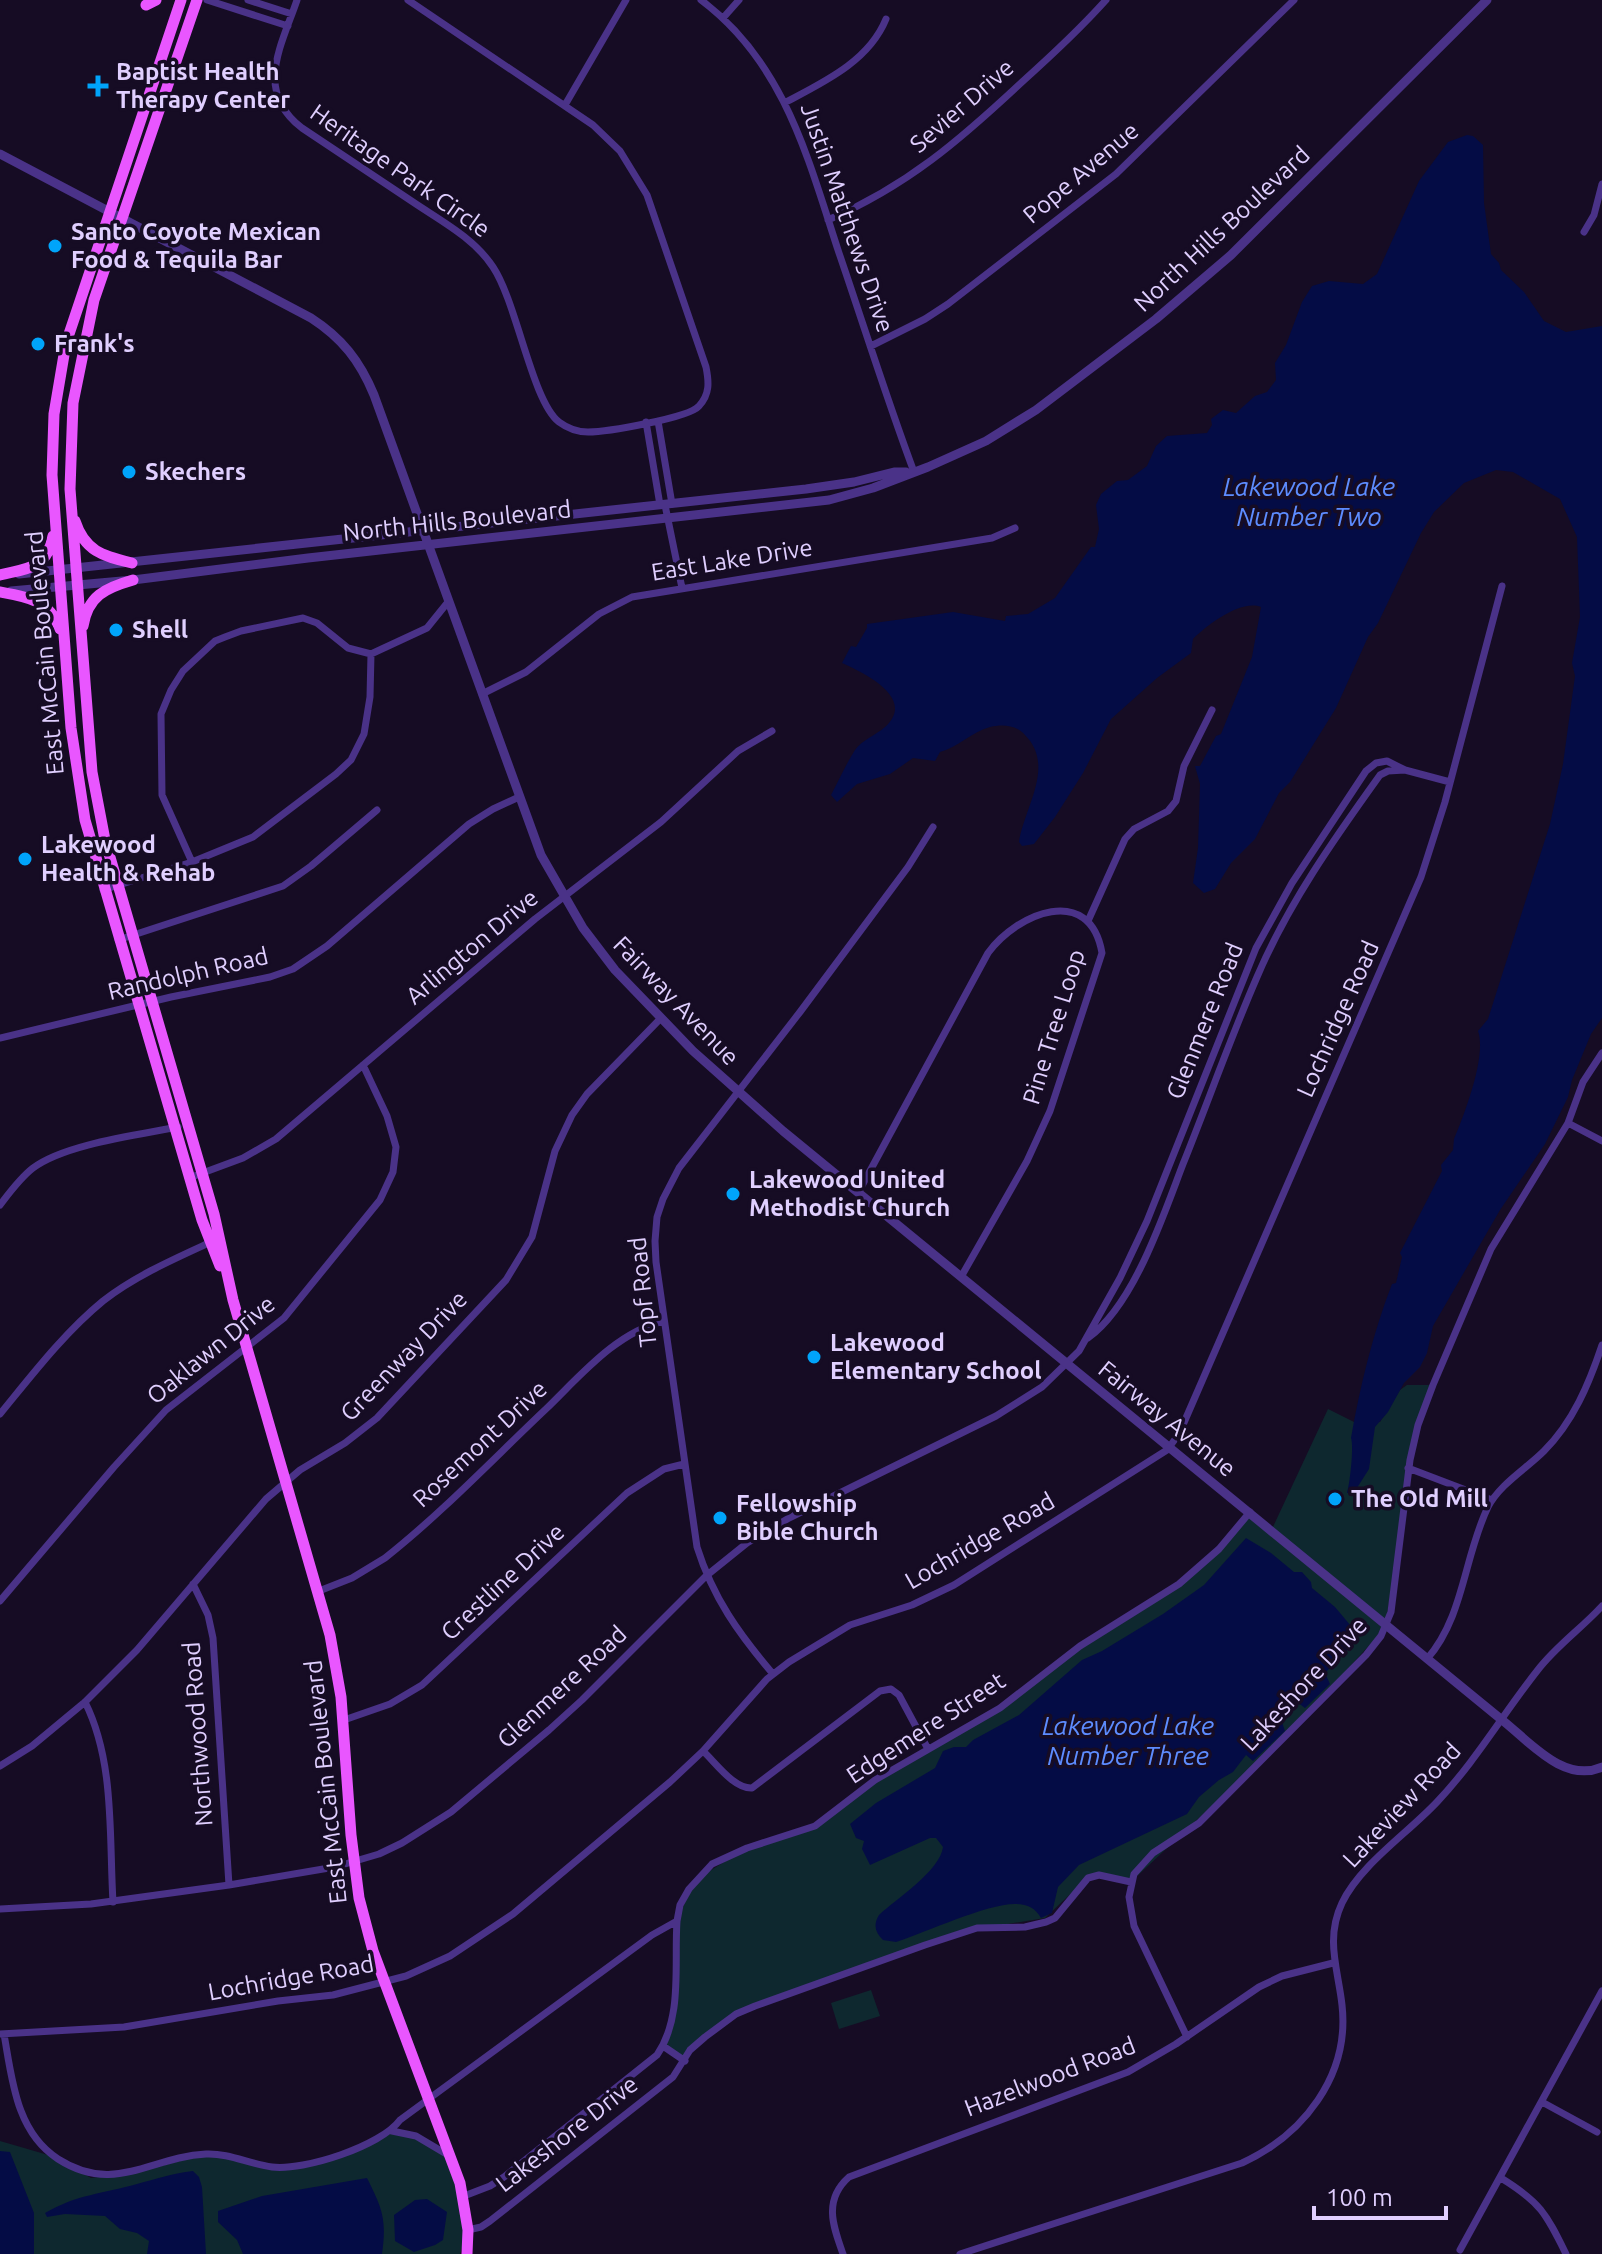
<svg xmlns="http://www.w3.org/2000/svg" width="1602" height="2254" font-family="Ubuntu,sans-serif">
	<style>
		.green { fill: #0e282f }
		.water { fill: #040c45 }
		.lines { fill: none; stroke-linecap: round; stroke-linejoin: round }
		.minor { stroke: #4a3288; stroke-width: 7 }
		.tertiary { stroke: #4a3288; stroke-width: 9 }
		.primary { stroke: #e956ff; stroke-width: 11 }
		.poi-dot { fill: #00a4fa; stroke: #160c24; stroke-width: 3 }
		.labels { text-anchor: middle; stroke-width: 7; stroke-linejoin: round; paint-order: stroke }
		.poi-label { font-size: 24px; font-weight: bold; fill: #e0cfff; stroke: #160c24; text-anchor: start }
		.street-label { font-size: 24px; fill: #e0cfff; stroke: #160c24 }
		.water-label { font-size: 26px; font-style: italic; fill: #5d8cff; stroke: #160c24 }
	</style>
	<rect width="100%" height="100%" fill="#160c24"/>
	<path class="green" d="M1407,1385H1433L1414,1441L1385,1628L1290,1732L1131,1882L1099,1875L1083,1882L1045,1918L995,1926L888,1958L736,2014L705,2037L685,2061L663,2046L674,2001L677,1921L695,1880L747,1848L815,1826L858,1793L979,1722L1056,1662L1167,1593L1219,1549L1250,1512L1272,1529L1328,1409L1354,1422H1380L1400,1390Z
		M871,1990L880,2016L839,2029L831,2003Z
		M397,2132L449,2151L468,2230L460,2254H0V2141L55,2157L91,2178L138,2172L207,2154L261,2165H310L372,2139Z"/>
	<path class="water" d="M1467,135L1473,136L1483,145L1484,203L1491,254L1499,263L1501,270L1524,292L1544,321L1566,332L1602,326V1018L1591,1034L1572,1080L1568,1097L1545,1144L1500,1210L1433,1326L1427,1353L1420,1367L1404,1383L1388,1412L1375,1427L1369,1469L1355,1491L1347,1493C1350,1483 1354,1446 1351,1438C1360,1386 1373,1333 1392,1284L1396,1283L1402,1257L1400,1253L1442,1171L1441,1165L1453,1150L1454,1139C1464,1115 1487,1056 1478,1031L1488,1019L1550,824L1563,764L1575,676L1572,663L1580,617L1577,537L1560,499L1513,472L1496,470L1464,483L1434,512L1421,533L1378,623L1368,637L1336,708L1290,782L1279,793L1255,839L1231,863L1215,889L1204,893L1193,883L1198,848L1200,784L1195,766H1200L1216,736L1221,734L1252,657L1261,607C1241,599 1207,625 1193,639L1191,653L1157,678L1111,719L1083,773L1055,817L1034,844L1022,846L1019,842C1024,808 1056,766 1025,735C1016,725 1003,724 990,727C972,732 958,747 940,752L935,761L913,758L890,774L857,784L837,802L831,795C839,780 846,764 855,750C862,740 876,735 885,727C917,698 864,673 842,663L851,646L856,647L867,628V624L953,612L1005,621L1006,616L1028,614L1055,598L1091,547H1095L1099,529L1096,505L1101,494L1117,481L1128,480L1147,466L1156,446L1167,436L1207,433L1212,425L1211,419L1223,410L1236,413L1255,396L1267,392L1276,380L1275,363L1286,345L1302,302L1312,286L1329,281L1363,284L1377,274L1419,181L1448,142Z
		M1246,1538L1271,1553L1294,1572H1302L1311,1582L1312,1588L1335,1607L1356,1632L1357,1637L1353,1644L1325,1673L1330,1684L1305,1708L1297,1702L1282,1722L1285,1731L1253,1761L1246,1755L1233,1772L1219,1780L1199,1797L1187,1814L1079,1865L1058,1887L1052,1913L1041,1918C1035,1908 1028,1904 1015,1904C986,1904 927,1932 896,1942L883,1940C875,1932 873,1925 879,1915C896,1899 940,1871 943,1847L936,1838H930L870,1865L862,1849L864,1841L856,1838L850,1824L876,1803L935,1768L943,1751L954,1747H966L973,1740L1019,1715L1082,1660L1102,1651L1163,1614L1204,1585Z
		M0,2151L10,2152L34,2213V2254H0Z
		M193,2171L199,2177L202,2187L206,2254H147L149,2241L137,2233L120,2229L105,2216L65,2214L47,2217L45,2213C78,2194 102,2194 137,2184C156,2179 173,2173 193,2171Z
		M367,2178C382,2208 387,2219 382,2254H243L237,2240L218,2222V2211L262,2196Z
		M427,2199L447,2212L443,2240L435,2245L414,2252L395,2241L394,2215L415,2200Z"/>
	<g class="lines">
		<path class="minor" d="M207,0L288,26
			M248,0L292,14
			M297,0C281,47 254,91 302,128C339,153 376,177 413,202C441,221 474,238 493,267C517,303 532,401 559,422C567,428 578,432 588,432C606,432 689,418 699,406C710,394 709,382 706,367L647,195L620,151L593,125L408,0
			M701,0C785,63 808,159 839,253C864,326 887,400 914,472
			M723,18L739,0
			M786,102C824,82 869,61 886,19
			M565,105L626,0
			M828,220C907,186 960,140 1022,82C1051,56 1080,29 1106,0
			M1584,232L1594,215L1602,184
			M871,346L925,319L948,304L1116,174L1294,0
			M658,421L672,504
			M646,422L660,505
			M665,505L682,588
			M482,694L526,672L599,614L632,597L992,538L1015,528
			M192,862L162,795L161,714L171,690L183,671L215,641L225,637L241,631L303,618L317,623L348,648L371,654
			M103,890L192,862L253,837L336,774L351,760L364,734L370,697L371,654L427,628L448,602
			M1088,921L1125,839L1134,829L1168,811L1176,801L1184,766L1212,710
			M118,940L283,886L311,866L377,810
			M0,1038L171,997L270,977L293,969L327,946L469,824L493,809L519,797
			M1568,1123L1602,1141
			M189,1178L243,1158L276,1139L535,919L661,822L738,751L772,731
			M858,1193L988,953C1017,913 1090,883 1102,953L1050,1111L1027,1161L961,1277
			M0,1205C10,1192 20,1178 33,1168C65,1144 138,1135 178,1127
			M1088,1338C1134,1305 1163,1216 1183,1164C1208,1102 1230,1039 1257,977C1288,904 1334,839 1380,775L1388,771L1405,770
			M0,1414C32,1375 64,1333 103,1301C135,1276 174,1259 211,1242
			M1408,1468L1492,1500
			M193,1584L208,1615L213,1638L229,1885
			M319,1591L352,1578L385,1558C443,1512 494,1458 547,1408C581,1375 617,1332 664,1321
			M0,1601L114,1467L166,1410L284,1318L380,1200L393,1172L396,1147L387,1116L363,1065
			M1427,1659C1464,1617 1464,1556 1488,1507C1500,1484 1526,1469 1544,1451C1573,1422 1589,1384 1602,1345
			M773,1674C739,1634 713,1598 697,1547L656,1262L655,1241L657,1217L663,1199L679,1168L800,1012L908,867L933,827
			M85,1702C115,1762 109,1836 113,1902
			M344,1720L390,1704L422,1685L627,1493L664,1469L684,1464
			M703,1751C716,1763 734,1789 752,1788L880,1691L891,1689L899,1695L928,1749
			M0,1766L32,1746L85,1702L137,1650L266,1499L300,1470L345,1443L377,1418L506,1280L532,1237L555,1151L572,1115L587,1094L661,1018
			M0,1909L91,1904L229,1885L335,1867L379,1854L402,1843L451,1812L549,1730L582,1700L706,1576L747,1543L789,1518L996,1416L1042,1387L1079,1351L1120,1278L1147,1221L1256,948L1292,883L1366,771L1376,763L1387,761L1405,770L1450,782
			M0,2034L124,2027L278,2001L333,1995L406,1976L450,1956L513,1914L670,1782L703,1751L767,1679L789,1662L850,1625L912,1605L954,1585L1167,1450L1179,1434L1421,877L1445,802L1502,586
			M4,2034C12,2079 16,2132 58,2159C114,2195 150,2157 206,2154C229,2153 249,2164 272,2167C304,2171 381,2146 400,2120L652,1935L677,1921L680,1905L689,1889L712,1864L747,1848L815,1826L875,1780L1000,1708L1080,1646L1179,1584L1219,1549L1250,1512
			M1187,2037L1134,1926L1129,1897L1134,1874L1153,1853L1199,1823L1366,1655L1381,1636L1391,1612L1410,1460L1418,1425L1433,1385L1491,1249L1568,1123L1583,1082L1602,1053
			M663,2046L685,2061
			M1542,2102L1597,2132
			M392,2131L416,2136L448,2155
			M1501,2178C1540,2202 1546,2213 1566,2254
			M464,2196L490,2186L504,2177L657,2055C683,2017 674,1965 677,1921
			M468,2230L481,2227L490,2221L673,2077L690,2050L705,2037L736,2014L755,2006L925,1945L977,1928L1025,1927L1046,1922L1055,1918L1088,1878L1099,1875L1131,1882
			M1460,2250L1602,1991
			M843,2254C833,2226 823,2200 849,2177L1128,2072L1176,2044L1259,1987L1282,1976L1333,1963
			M960,2254L1242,2163C1303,2135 1350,2076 1342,2005C1338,1969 1325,1939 1342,1903C1360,1865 1408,1833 1437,1802C1475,1762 1503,1714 1537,1671C1556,1646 1581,1629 1602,1606"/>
		<path class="tertiary" d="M0,154L311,318C342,338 360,361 374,395L541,855L583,928L615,970L693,1051L783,1131L1502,1720C1529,1741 1564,1784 1602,1767
			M19,574L806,489L854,482L894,472H906
			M11,591L133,580L308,558L829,500L873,488L928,467L986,441L1036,410L1156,319L1231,255L1487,0"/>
		<path class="primary" d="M181,0L66,343L54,414L52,475L71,728L85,820L202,1220L220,1266
			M197,0L94,300L73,403L70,489L92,772L105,840L214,1214L233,1300L330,1635L341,1697L351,1835L359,1898L373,1951L460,2183L468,2230L467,2254
			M146,5L156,0
			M75,521C85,552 104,556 132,563
			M0,575C28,568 47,569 53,536
			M0,592C28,597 49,600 60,629
			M83,626C88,596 105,588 133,580"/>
	</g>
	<g class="poi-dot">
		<path d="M94 74h8v8h8v8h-8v8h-8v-8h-8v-8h8z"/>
		<circle cx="55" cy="246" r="8"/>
		<circle cx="38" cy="344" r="8"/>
		<circle cx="129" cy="472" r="8"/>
		<circle cx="116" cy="630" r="8"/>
		<circle cx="25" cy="859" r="8"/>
		<circle cx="733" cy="1194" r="8"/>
		<circle cx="814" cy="1357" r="8"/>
		<circle cx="1335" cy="1499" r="8"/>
		<circle cx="720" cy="1518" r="8"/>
	</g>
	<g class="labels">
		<g class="poi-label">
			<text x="116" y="80">Baptist Health<tspan x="116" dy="28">Therapy Center</tspan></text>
			<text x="71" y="240">Santo Coyote Mexican<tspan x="71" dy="28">Food &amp; Tequila Bar</tspan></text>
			<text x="54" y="352">Frank's</text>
			<text x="145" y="480">Skechers</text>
			<text x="132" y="638">Shell</text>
			<text x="41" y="853">Lakewood<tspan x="41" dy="28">Health &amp; Rehab</tspan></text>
			<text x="749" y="1188">Lakewood United<tspan x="749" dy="28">Methodist Church</tspan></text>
			<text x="830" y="1351">Lakewood<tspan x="830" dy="28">Elementary School</tspan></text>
			<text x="1351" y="1507">The Old Mill</text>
			<text x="736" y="1512">Fellowship<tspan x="736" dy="28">Bible Church</tspan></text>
		</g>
		<g class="street-label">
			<text transform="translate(962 106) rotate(-41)" y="8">Sevier Drive</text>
			<text transform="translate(400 171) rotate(35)" y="8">Heritage Park Circle</text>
			<text transform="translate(1081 173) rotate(-40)" y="8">Pope Avenue</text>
			<text transform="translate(847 218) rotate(71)" y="8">Justin Matthews Drive</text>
			<text transform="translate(1222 229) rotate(-43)" y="8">North Hills Boulevard</text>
			<text transform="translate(457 521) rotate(-6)" y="8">North Hills Boulevard</text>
			<text transform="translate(732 560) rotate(-9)" y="8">East Lake Drive</text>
			<text transform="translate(45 653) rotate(-95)" y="8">East McCain Boulevard</text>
			<text transform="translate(472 947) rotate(-40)" y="8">Arlington Drive</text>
			<text transform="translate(188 974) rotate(-13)" y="8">Randolph Road</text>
			<text transform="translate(676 1001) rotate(46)" y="8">Fairway Avenue</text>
			<text transform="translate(1338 1019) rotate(-66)" y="8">Lochridge Road</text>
			<text transform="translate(1205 1021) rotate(-68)" y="8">Glenmere Road</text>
			<text transform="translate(1054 1027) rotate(-73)" y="8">Pine Tree Loop</text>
			<text transform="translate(643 1292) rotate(-96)" y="8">Topf Road</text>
			<text transform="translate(211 1350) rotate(-39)" y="8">Oaklawn Drive</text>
			<text transform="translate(404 1356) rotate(-46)" y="8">Greenway Drive</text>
			<text transform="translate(1167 1419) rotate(39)" y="8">Fairway Avenue</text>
			<text transform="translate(480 1444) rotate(-43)" y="8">Rosemont Drive</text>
			<text transform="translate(980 1541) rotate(-30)" y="8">Lochridge Road</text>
			<text transform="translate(503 1582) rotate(-43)" y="8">Crestline Drive</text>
			<text transform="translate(1304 1684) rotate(-47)" y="8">Lakeshore Drive</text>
			<text transform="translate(562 1687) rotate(-43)" y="8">Glenmere Road</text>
			<text transform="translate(926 1728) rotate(-33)" y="8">Edgemere Street</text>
			<text transform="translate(198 1734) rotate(-94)" y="8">Northwood Road</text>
			<text transform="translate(326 1782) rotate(-96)" y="8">East McCain Boulevard</text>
			<text transform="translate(1402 1805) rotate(-47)" y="8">Lakeview Road</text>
			<text transform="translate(291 1978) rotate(-10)" y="8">Lochridge Road</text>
			<text transform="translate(1050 2077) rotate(-21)" y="8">Hazelwood Road</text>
			<text transform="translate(567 2134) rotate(-38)" y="8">Lakeshore Drive</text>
		</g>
		<g class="water-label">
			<text x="1309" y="496">Lakewood Lake<tspan x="1309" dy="30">Number Two</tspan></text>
			<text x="1128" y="1735">Lakewood Lake<tspan x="1128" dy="30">Number Three</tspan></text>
		</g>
	</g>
	<path d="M1314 2206v12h132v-12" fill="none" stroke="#e0cfff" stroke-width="4"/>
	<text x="1326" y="2206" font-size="24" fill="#e0cfff" stroke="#160c24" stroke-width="6" paint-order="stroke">100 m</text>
</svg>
